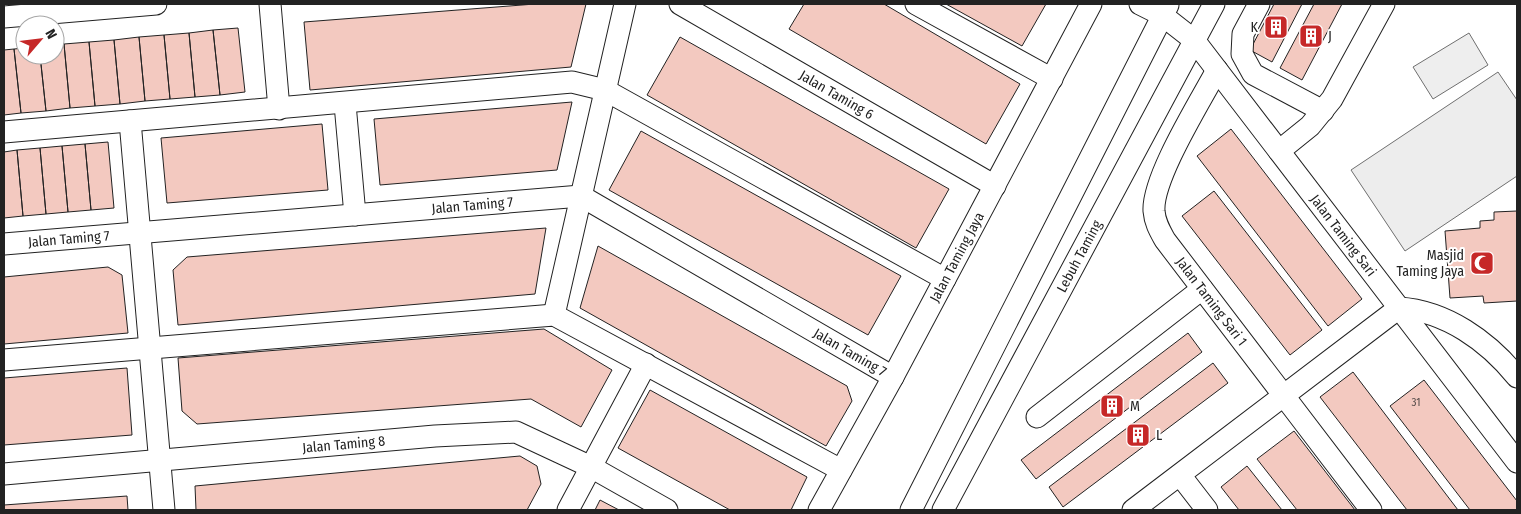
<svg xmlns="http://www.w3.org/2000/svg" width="1521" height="514" font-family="'Fira Sans Condensed',sans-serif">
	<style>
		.green { fill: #eee; stroke: #6f6f6f }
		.parking { fill: #ededed; stroke: #6f6f6f }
		.building { fill: #f3c9c0; stroke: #222 }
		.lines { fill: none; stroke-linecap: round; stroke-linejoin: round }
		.minor-casing { stroke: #222; stroke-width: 23 }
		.minor { stroke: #fff; stroke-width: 21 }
		.labels { text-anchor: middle; stroke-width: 4; stroke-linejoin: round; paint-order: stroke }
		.number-label { font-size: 11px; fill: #564c4a }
		.poi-label { font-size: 14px; fill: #222; stroke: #fff; text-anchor: start }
		.street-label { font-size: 14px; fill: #222; stroke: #fff }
	</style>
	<rect width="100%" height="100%" fill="#fff"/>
	<path class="green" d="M1469,33L1488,65L1433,99L1413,67Z"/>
	<path class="parking" d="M1498,72L1517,100V176L1405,251L1351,170Z"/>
	<path class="building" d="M535,4H586L571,67L310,90L304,22Z
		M804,4H884L1020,84L986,144L789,29Z
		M946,4H1046L1022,46Z
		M1274,4H1302L1272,62L1250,50Z
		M1314,4H1342L1302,80L1280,68Z
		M238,28L245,92L220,95L213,30Z
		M213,30L220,95L195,97L189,33Z
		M189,33L195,97L170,99L164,35Z
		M164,35L170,99L145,101L139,37Z
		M139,37L145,101L120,104L114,40Z
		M680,37L949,189L916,248L647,95Z
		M114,40L120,104L95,106L89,42Z
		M89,42L95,106L70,108L64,44Z
		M64,44L70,108L46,111L40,55H55V45Z
		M25,48V55H40L46,111L21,113L14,49Z
		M14,49L21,113L4,115V50Z
		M572,102L557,170L380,185L374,119Z
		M322,124L328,190L167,203L161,138Z
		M1231,129L1362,299L1328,326L1197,156Z
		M641,131L901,276L868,335L609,190Z
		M108,142L114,208L91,210L85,144Z
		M85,144L91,210L68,212L62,146Z
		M62,146L68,212L46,214L40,148Z
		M40,148L46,214L23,216L17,150Z
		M17,150L23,216L4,218V152Z
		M1214,191L1322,330L1290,355L1182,216Z
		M1517,211V301L1484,303L1483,296L1450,298L1445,231L1480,228V221L1494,220V212Z
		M546,228L535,294L178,325L173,270L187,257Z
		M598,246L847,386L852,401L826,446L580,308Z
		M108,267L122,275L128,333L4,344V277Z
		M544,329L612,370L581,427L531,399L197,424L182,411L178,358Z
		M1188,333L1202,352L1036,479L1021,460Z
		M1213,363L1228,383L1063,507L1049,487Z
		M127,368L132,435L4,445V378Z
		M1353,372L1458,510H1407L1320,397Z
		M1424,380L1517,501V510H1470L1390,406Z
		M650,390L807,477L791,510H730L618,448Z
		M1294,431L1355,510H1297L1257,459Z
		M520,456L537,466L541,484L527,510H196L195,486Z
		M1247,466L1282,510H1239L1221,487Z
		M127,496L128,510H4V505Z
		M600,500L619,510H595Z"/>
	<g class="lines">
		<g class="minor-casing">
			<g id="minor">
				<path d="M270,4L279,109"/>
				<path id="s1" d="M680,4L995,186"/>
				<path d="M916,4L1052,79"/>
				<path id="s2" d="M1140,4L1162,15L1194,40L1517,462"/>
				<path d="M1259,4L1243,34L1242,54L1253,74L1323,111"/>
				<path d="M4,17L156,4"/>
				<path id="s3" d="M1217,70C1200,102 1152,178 1154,211C1155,223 1160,231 1165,240L1371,510"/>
				<path d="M345,104L355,215"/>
				<path d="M130,121L164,510"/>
				<path d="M4,132L572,82L605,90L945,279"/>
				<path d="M1279,151L1310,126L1332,99L1384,4"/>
				<path id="s4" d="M4,244L581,196L893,377"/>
				<path d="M554,315L625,4"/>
				<path d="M4,360L554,315L841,470"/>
				<path d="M1037,417L1202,289"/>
				<path id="s5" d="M4,474L435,436L516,432L591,467L667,510"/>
				<path d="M1180,475L1207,510"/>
				<path d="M568,510L646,364"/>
				<path id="s6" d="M819,510L893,377L1091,4"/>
				<path d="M911,510L1168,5"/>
				<path id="s7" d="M943,510L1214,4"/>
				<path d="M1133,510L1399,308C1446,311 1488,341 1517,377"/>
			</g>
		</g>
		<use href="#minor" class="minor"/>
	</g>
	<defs>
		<g id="building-square" transform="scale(1.25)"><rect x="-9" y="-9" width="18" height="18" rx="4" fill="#c62828" stroke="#fff"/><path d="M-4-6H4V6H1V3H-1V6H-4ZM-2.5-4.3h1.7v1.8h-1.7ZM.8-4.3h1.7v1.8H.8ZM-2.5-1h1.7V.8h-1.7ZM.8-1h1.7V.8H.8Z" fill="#fff"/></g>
		<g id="mosque-square" transform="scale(1.25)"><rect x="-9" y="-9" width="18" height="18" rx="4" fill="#c62828" stroke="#fff"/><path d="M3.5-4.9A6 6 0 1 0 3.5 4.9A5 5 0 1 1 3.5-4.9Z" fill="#fff"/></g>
	</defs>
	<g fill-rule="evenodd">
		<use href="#building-square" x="1276" y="27"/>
		<use href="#building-square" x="1311" y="36"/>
		<use href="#mosque-square" x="1482" y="263"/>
		<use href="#building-square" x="1112" y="406"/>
		<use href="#building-square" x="1138" y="435"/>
	</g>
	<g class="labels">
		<g class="number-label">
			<text x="1416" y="406">31</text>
		</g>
		<g class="poi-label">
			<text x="1258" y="32" text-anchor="end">K</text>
			<text x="1328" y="41">J</text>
			<text x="1464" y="260" text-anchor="end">Masjid<tspan x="1464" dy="16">Taming Jaya</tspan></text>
			<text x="1130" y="411">M</text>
			<text x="1156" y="440">L</text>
		</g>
		<g class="street-label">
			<text dy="5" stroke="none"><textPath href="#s1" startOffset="181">Jalan Taming 6</textPath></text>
			<text dy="5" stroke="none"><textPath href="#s4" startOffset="470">Jalan Taming 7</textPath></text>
			<text dy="5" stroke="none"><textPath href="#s2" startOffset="311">Jalan Taming Sari</textPath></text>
			<text dy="5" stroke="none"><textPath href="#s4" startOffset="65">Jalan Taming 7</textPath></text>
			<text dy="5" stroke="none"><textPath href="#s7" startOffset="288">Lebuh Taming</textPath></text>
			<text dy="5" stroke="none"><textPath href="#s6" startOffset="288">Jalan Taming Jaya</textPath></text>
			<text dy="5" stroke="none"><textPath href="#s3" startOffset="264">Jalan Taming Sari 1</textPath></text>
			<text dy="5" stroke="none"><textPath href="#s4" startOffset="890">Jalan Taming 7</textPath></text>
			<text dy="5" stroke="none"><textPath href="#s5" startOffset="341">Jalan Taming 8</textPath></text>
		</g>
	</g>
	<rect width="1521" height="514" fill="none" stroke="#222222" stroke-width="10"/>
	<g transform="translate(40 40) rotate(62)"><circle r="24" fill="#ffffff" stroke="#a7a7a7"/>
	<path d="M0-4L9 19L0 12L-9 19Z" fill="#c62828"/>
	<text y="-8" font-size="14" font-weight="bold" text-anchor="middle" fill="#222222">N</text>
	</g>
</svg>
